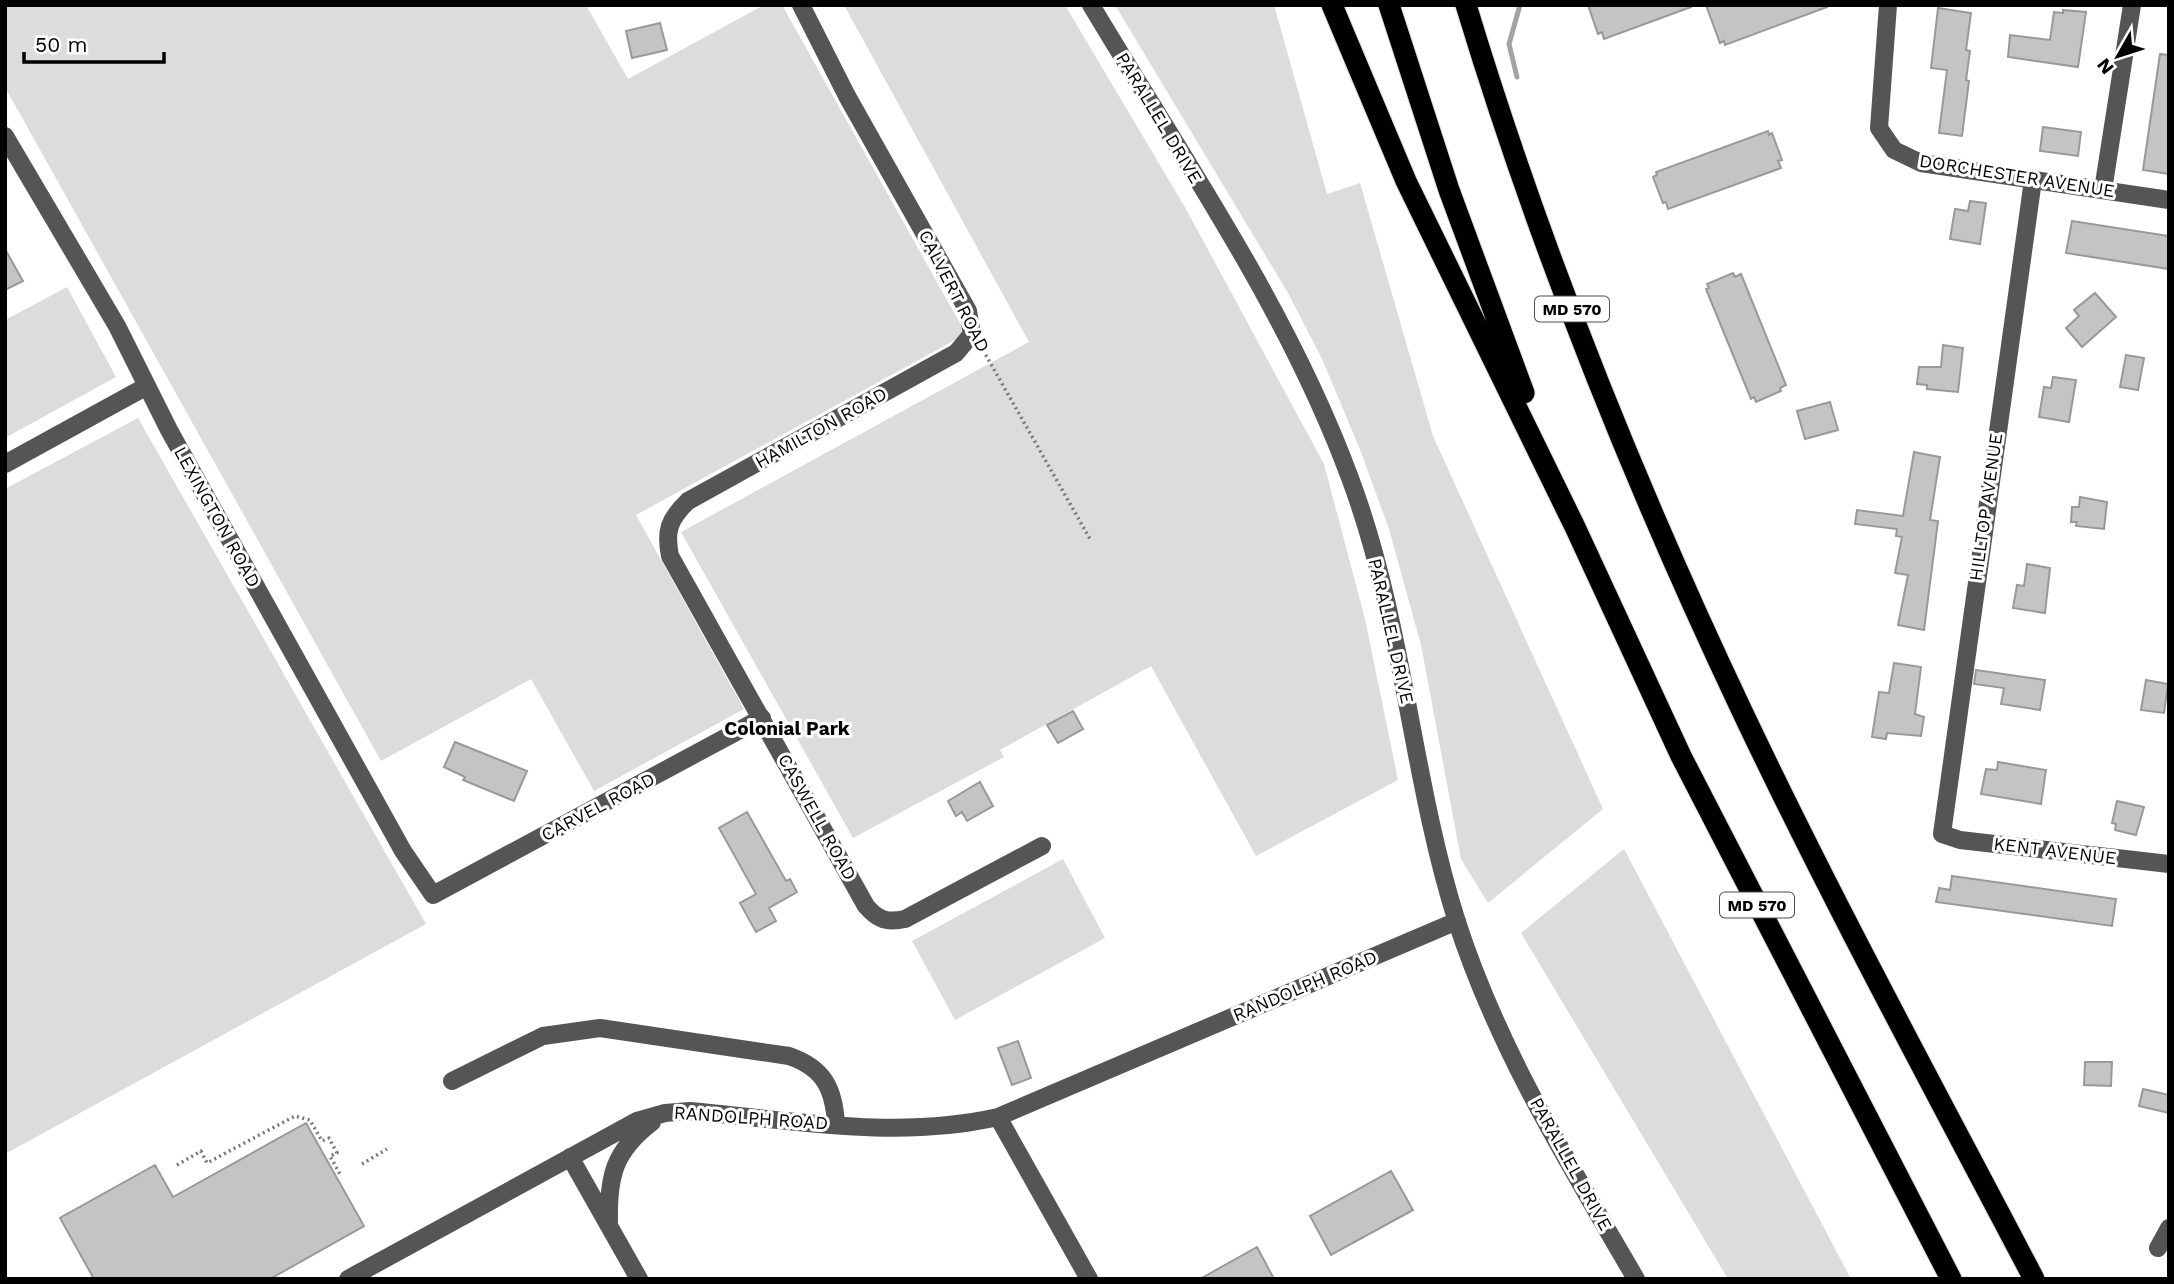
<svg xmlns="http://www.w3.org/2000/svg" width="2174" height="1284" font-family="'Work Sans',sans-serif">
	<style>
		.green { fill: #dcdcdc }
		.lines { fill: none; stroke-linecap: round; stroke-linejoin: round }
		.stream { stroke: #a3a3a3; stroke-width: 5 }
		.building { fill: #c4c4c4; stroke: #999; stroke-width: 2 }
		.highway-casing { stroke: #dbdbdb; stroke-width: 23 }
		.path { stroke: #777; stroke-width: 3.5; stroke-dasharray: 2 3.5; stroke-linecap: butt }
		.minor { stroke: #555; stroke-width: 18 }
		.highway { stroke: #000; stroke-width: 21 }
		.labels { text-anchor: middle; stroke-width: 6; stroke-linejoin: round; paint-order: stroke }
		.shield { fill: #fff; stroke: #4c4c4c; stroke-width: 2 }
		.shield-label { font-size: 16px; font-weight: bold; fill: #000 }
		.street-label { font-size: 18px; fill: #000; stroke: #fff }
		.neighbourhood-label { font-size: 19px; font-weight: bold; fill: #000; stroke: #fff }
	</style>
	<rect width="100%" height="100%" fill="#fff"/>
	<path class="green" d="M5,5H586L628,79L764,5H782L966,334L636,515L744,709L594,791L531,679L381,761L5,87Z
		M844,5H1065L1186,209L1324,464L1365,619L1398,780L1256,856L1151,666L1000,750L1004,757L853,838L681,532L1029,342Z
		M1115,5H1274L1327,194L1360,183L1433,436L1603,809L1488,903L1461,859L1421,645L1389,529L1359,447L1322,359L1288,293Z
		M67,287L116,377L5,438V320Z
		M138,418L426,924L5,1154V489Z
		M1624,849L1851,1279H1728L1521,933Z
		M1063,859L1105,938L955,1020L912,941Z"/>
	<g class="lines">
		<path class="stream" d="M1517,77L1509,44L1520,5"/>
	</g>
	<path class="building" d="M1588,5H1691V7L1604,39L1602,32L1598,34Z
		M1706,5H1827V7L1725,45L1724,41L1720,43Z
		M1938,8L1971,13L1966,50L1970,51L1966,80L1969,81L1962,136L1939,133L1947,70L1931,68Z
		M2063,10L2086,12L2078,67L2008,57L2010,35L2050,40L2054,12L2063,13Z
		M660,23L667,50L632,58L626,31Z
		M2160,54L2169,55V174L2143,170Z
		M2043,127L2081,132L2078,156L2040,151Z
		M1768,131L1769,135L1772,133L1782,160L1778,161L1781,168L1668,209L1666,202L1663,203L1653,177L1657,175L1656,172Z
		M1970,201L1986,203L1980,244L1950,239L1955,209L1968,211Z
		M2072,221L2169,236V269L2066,253Z
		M5,249L23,281L5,290Z
		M1733,273L1735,277L1741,274L1786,385L1780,388L1781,391L1756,402L1754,397L1751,399L1706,289L1709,288L1707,284Z
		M2095,293L2116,317L2082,347L2066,328L2079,316L2074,310Z
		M1943,345L1963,348L1958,392L1927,389V385L1917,384L1919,367H1941Z
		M2126,355L2144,358L2138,390L2120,387Z
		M2053,377L2076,380L2069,422L2039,417L2044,387L2051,388Z
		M1830,402L1838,430L1805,439L1797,411Z
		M1914,452L1940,457L1930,520L1938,521L1924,630L1898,625L1908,575L1895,573L1902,537L1896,536L1897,529L1855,524L1857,510L1903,516Z
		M2080,497L2107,502L2104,529L2076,526L2077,522H2071L2072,507H2079Z
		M2027,564L2050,568L2045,613L2013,608L2017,585L2024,586Z
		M1894,663L1921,667L1915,714L1924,717L1921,736L1887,733L1886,739L1872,737L1879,692L1889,693Z
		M1976,670L2045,680L2040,710L2001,704L2004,688L1974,684Z
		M2146,680L2168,684L2164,713L2141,710Z
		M1073,711L1083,729L1058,743L1047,725Z
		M455,742L527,771L514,801L463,780L465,777L444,767Z
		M1998,762L2046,770L2041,804L1981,794L1986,769L1997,770Z
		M980,782L993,806L967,821L962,812L956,816L948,801Z
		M2117,801L2144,807L2136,835L2115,830L2116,824L2112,823Z
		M747,812L786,881L790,879L797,892L769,908L776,921L756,932L740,903L756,894L719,828Z
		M1952,876L2116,899L2112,926L1936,902L1939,888L1950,890Z
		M1018,1041L1031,1078L1012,1085L998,1048Z
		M2085,1062H2112L2111,1086L2084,1085Z
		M2143,1089L2169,1095V1113L2139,1106Z
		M306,1123L364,1226L270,1279H94L60,1218L155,1165L173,1197Z
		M1391,1171L1413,1210L1331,1255L1310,1216Z
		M1257,1247L1274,1279H1200Z"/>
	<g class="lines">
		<g class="highway-casing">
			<path id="highway" d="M1332,5L1406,181L1575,527L1681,756L1951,1279
				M1389,5L1449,190L1524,393
				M1466,5C1539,246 1634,483 1742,711C1833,903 1935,1090 2034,1279"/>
		</g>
		<path class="path" d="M983,350L1090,539
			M362,1164L387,1149
			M177,1165L201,1151L207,1163L295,1116L310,1120L322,1141L329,1138L337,1153L330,1156L341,1176"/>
		<path class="minor" d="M801,5L847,96L968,311L972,334L956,353L688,501C669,519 665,531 670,556L866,906C878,920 887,923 905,919L1042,846
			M1091,5C1183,159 1288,310 1350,478C1404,622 1411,777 1457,922C1498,1049 1569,1164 1636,1279
			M1888,5L1879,128L1894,150L1921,163L2169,200
			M5,136L117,326L169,430L403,851L433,895L762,718
			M2033,180L1942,834L1960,840L2169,864
			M2103,190L2132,5
			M5,464L147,386
			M452,1081L543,1036L600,1028L789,1056C824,1068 834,1089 836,1124
			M998,1117L1089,1279
			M570,1157L639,1279
			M609,1222C608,1176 614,1151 652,1122
			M2158,1248L2169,1228
			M348,1279L637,1121L665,1113L690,1111C791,1120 897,1140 998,1117L1457,921"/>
		<use href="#highway" class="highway"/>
	</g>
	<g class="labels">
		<g class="shield">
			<rect x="1535" y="296.5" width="74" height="25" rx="5"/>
			<rect x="1720" y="892.5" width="74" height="25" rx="5"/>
		</g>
		<g class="shield-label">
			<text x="1572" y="315">MD 570</text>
			<text x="1757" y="911">MD 570</text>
		</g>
		<g class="street-label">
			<text transform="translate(1159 118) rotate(59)" y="6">PARALLEL DRIVE</text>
			<text transform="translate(2017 176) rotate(9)" y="6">DORCHESTER AVENUE</text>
			<text transform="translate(954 291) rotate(63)" y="6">CALVERT ROAD</text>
			<text transform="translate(821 428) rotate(-29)" y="6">HAMILTON ROAD</text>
			<text transform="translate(1986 507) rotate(-82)" y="6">HILLTOP AVENUE</text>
			<text transform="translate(217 517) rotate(61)" y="6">LEXINGTON ROAD</text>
			<text transform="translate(1391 631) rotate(77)" y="6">PARALLEL DRIVE</text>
			<text transform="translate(598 807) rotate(-28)" y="6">CARVEL ROAD</text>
			<text transform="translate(817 817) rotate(61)" y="6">CASWELL ROAD</text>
			<text transform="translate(2055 851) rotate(7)" y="6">KENT AVENUE</text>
			<text transform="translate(1305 986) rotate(-23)" y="6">RANDOLPH ROAD</text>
			<text transform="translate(751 1118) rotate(4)" y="6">RANDOLPH ROAD</text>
			<text transform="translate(1571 1164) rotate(61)" y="6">PARALLEL DRIVE</text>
		</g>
		<g class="neighbourhood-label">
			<text x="787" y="735">Colonial Park</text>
		</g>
	</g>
	<rect width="2174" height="1284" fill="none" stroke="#000000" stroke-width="14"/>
	<g transform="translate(2118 56) rotate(231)" stroke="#ffffff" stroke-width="5" paint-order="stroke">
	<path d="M0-5L12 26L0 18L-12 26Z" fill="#000000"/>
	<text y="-10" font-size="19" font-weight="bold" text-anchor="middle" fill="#000000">N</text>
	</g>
	<path d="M24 52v10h140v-10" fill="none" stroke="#000000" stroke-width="3.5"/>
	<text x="35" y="52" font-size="21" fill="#000000" stroke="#ffffff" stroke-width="5" paint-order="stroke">50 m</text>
</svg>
